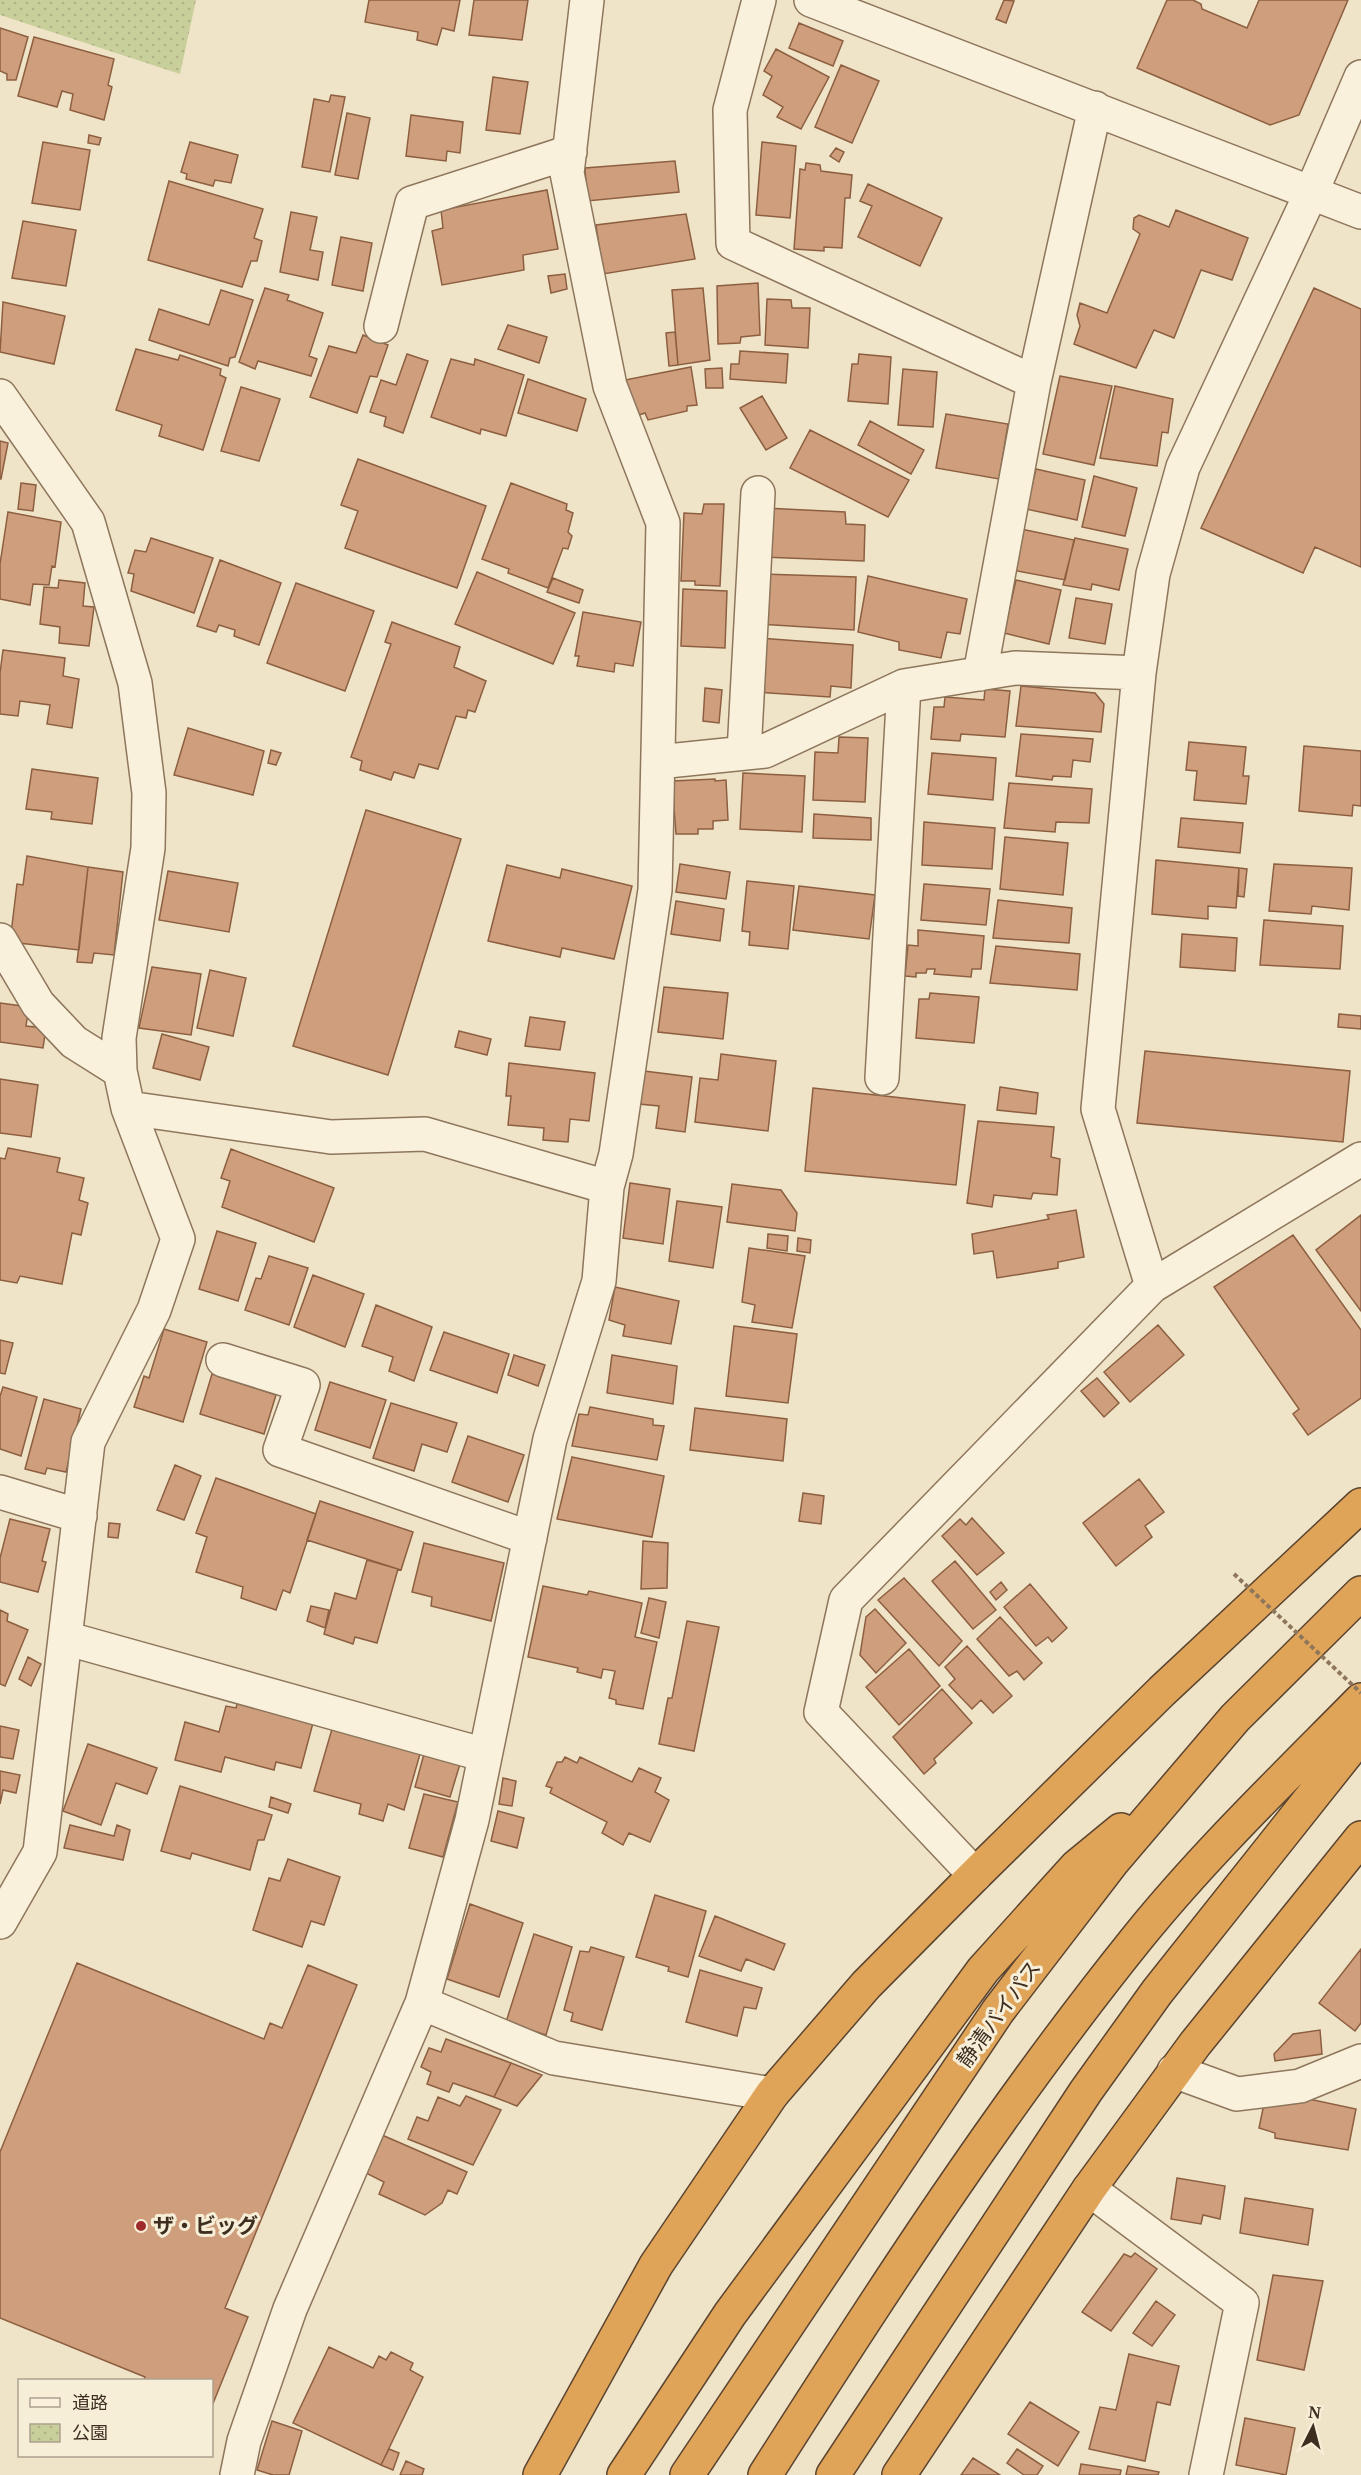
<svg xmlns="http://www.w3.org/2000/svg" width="1361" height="2475" font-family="'Noto Serif','Noto Sans JP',serif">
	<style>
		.park { fill: url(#park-dots) }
		.building { fill: #cf9f7d; stroke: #8d5f41; stroke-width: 1.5 }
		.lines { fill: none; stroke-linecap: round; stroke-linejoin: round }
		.minor-casing { stroke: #8d765c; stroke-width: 36 }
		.highway-casing { stroke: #5b4430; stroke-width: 36 }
		.minor { stroke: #faf1dc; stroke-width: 33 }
		.highway { stroke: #e0a458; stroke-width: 33 }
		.path-bridge { stroke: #8d765c; stroke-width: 4; stroke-dasharray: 4.5 3; stroke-linecap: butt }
		.poi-dot { fill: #9e2a2b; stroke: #f7eed8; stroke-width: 2 }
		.labels { text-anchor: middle; stroke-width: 6; stroke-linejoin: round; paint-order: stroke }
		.street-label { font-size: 21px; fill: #3d2e20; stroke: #f7eed8 }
		.poi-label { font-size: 21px; font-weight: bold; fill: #3d2e20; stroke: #f7eed8; text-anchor: start }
	</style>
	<defs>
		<pattern id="park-dots" width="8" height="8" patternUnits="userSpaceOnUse" patternTransform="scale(1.5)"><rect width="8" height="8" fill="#c9cf9b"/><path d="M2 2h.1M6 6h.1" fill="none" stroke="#aeb285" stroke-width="1.8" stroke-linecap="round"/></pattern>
	</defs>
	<rect width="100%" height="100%" fill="#f0e4c8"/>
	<path class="park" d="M0,0H196L180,74L0,15Z"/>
	<path class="building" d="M369,0H460L454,31L442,28L437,45L417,40L418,32L365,22Z
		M474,0H528L522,40L469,35Z
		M1004,0L1014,1L1006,23L996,19Z
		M1167,0H1193L1201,4L1202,9L1247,28L1259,0H1348L1299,115L1270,125L1137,68Z
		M799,23L843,41L833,66L789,48Z
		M0,28L28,37L16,80H7V74L0,71Z
		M34,37L114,59L108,85L112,87L104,120L70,110L73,94L62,91L57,107L18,96Z
		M776,49L829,77L801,129L777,117L783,107L763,95L772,76L764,71Z
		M841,65L879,81L852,143L815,127Z
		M493,77L528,82L520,134L486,130Z
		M331,95L345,97L330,172L302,167L314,99L329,102Z
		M347,113L370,118L358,179L335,175Z
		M411,115L463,122L460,153L447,151L446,161L406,156Z
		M89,135L101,138L99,145L88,143Z
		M43,142L90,150L80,210L32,203Z
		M190,142L238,155L231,183L215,180L213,186L186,179L187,174L181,172Z
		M762,142L796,146L790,218L756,215Z
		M836,148L844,152L839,162L830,156Z
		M675,161L679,192L587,201L585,168Z
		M806,163L820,165L821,171L852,175L850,198H845L842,248L824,247V251L794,249L800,169L805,170Z
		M169,181L263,209L254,238L262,241L257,261H251L242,287L148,260Z
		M868,184L942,218L920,266L858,237L872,206L860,201Z
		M547,190L558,249L523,255L524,270L442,285L432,231L443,228L441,210Z
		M1176,210L1248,238L1232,280L1201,270L1174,338L1154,330L1136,368L1074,344L1080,326L1077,315L1080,303L1107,313L1140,234L1133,229L1134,218L1139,215L1169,227Z
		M291,212L317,217L310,250L323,252L318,280L280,272Z
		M686,214L695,259L603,274L596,225Z
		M23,221L76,230L66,286L12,278Z
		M341,237L372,243L363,291L332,285Z
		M565,274L567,289L551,293L548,276Z
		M758,283L760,335L741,337L740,343L718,344L717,286Z
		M265,288L289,295L287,300L323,313L309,356L317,359L311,376L258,361L255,369L239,362Z
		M703,288L710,360L678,365L672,290Z
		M1314,288L1361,309V567L1315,547L1303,573L1201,528Z
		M221,290L253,300L235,357L230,358L228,366L149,340L159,309L209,325Z
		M767,299L791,300L792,308H810L808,348L765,345Z
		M3,302L65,316L54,364L0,352Z
		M508,325L547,337L539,363L498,349Z
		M675,332L678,365L669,366L666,333Z
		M363,335L388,345L377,377L370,376L357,413L310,397L329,346L356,353Z
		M136,349L178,360L180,355L221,369L220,375L226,378L203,450L159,436L162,425L116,410Z
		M740,351L788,354L786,383L730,379L731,364H739Z
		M407,354L428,361L403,433L384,426L386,417L370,412L381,380L396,385Z
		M859,354L891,357L888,404L848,401L852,364H858Z
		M451,359L474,365L475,359L524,375L506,436L481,429L480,434L431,417Z
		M691,367L697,405L687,406V411L648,420L645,413L633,417L625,380Z
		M722,368L723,388H706L705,369Z
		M903,369L937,372L933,427L898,425Z
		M1060,376L1112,386L1094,465L1043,454Z
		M528,379L586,399L577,431L518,413Z
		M1115,386L1173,399L1168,433L1162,432L1157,466L1100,458Z
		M241,387L280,399L259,461L221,451Z
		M762,396L787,438L766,450L740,408Z
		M946,414L1008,424L999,479L936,468Z
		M870,421L924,450L911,474L858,445Z
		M810,430L909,480L888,517L790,468Z
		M0,441L8,443L1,479H0Z
		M358,459L486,506L457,588L345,548L358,511L341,505Z
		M1036,469L1085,480L1077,520L1026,509Z
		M1094,476L1137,488L1125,536L1082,527Z
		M21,483L36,485L33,511L18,509Z
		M511,483L567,504L566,510L573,513L568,532L572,536L568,549L563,548L548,588L508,573L509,569L482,559Z
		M704,504H724L720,586L695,585V581H681L684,513L702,514Z
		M765,508L845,512L846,524L865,525L864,561L762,557Z
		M8,512L61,522L55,567L52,566L49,585L33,584L30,605L0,599V564Z
		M1021,529L1074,540L1065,580L1012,570Z
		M151,538L213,558L194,613L131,591L134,574L128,573L135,550L146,552Z
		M1075,538L1128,549L1119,590L1092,584L1091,590L1063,585Z
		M220,560L281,583L259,645L234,636L235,630L219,625L216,632L197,626Z
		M477,572L575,613L553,664L455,624Z
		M762,574L856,577L854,630L760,624Z
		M868,576L967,599L960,634L947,632L941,658L899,650V642L858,632Z
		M553,578L583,590L579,603L547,592Z
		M59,580L85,583L83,606L94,607L89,646L59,643L60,627L40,624L44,587L58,588Z
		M1016,580L1061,590L1049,644L1004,633Z
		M296,583L374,611L345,691L267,663Z
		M683,589L727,591L725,648L681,646Z
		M1076,598L1112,604L1105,644L1069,638Z
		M583,612L641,622L633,666L615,663L614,672L577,666L579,656H575Z
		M392,622L460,647L454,667L486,681L475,712L468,710L466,718L456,716L438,769L419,764L414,778L394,772L391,780L360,770L362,761L351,757L391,644L385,642Z
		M759,638L853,645L851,688L831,686L830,697L756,692Z
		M3,650L65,658L63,676L79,679L72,728L47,724L50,705L20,701L18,716L0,714V673Z
		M1021,686L1095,693L1104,704L1101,732L1016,726Z
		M705,688L722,690L719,723L703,721Z
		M985,689L1010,691L1005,737L961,734L960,741L931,739L934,707H944L945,697L984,700Z
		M188,728L264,751L253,795L174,775Z
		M1021,734L1093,739L1090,762L1073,760L1071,777L1053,776L1052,780L1016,776Z
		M839,737L868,738L865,802L813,800L815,752L838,753Z
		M1189,742L1246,747L1243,776H1249L1246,804L1194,800L1197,771L1186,770Z
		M1304,746L1361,751V806L1353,805L1352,816L1299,811Z
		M271,750L281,753L276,765L268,763Z
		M932,753L996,758L993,800L928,794Z
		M32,769L98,778L92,824L51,819L52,812L26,809Z
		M743,773L805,776L802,832L740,829Z
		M715,779V781L726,780L728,820L713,821V829H698V834H676L672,781Z
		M1009,783L1092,789L1089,823L1056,822L1055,832L1004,828Z
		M366,810L461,839L388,1075L293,1046Z
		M814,814L871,818V840L813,838Z
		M1181,818L1243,823L1240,853L1178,847Z
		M924,822L995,828L992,869L922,865Z
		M1005,837L1068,843L1063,895L1000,889Z
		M27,856L88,867L79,950L10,942L17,884L23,885Z
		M1156,860L1239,868L1236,908L1208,906V919L1152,914Z
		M680,864L730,872L726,899L676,892Z
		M1274,864L1352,868L1349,910L1312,906L1311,914L1269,911Z
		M507,865L560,878L562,869L632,886L614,959L562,948L560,957L488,941Z
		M88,867L123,872L114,955L94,953L92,963L77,962Z
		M1239,868L1247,869L1244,897L1238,896Z
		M168,871L238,883L229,932L159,920Z
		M747,881L794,886L788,949L749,945L750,932L742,931Z
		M924,884L990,889L986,925L921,920Z
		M799,886L875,895L869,939L793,930Z
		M998,900L1072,908L1069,943L993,938Z
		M676,901L724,909L720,941L671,934Z
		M1264,920L1343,926L1340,969L1260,965Z
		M918,930L984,936L981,969H972L971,977L934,974L935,969H927L926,973H916V977L905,976L908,945L918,946Z
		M1182,934L1237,938L1235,971L1180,967Z
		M996,946L1080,954L1077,990L990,983Z
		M152,967L201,974L191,1035L139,1028Z
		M210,970L246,978L233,1036L197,1028Z
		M664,987L728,993L723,1039L658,1032Z
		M930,993L979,997L974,1043L916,1038L919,999H929Z
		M0,1003L29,1007L26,1026L46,1028L43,1048L0,1042Z
		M1339,1014L1361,1016V1029L1338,1027Z
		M530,1017L565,1022L560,1050L525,1046Z
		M459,1031L491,1039L487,1055L455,1047Z
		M162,1034L209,1047L200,1080L153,1068Z
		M1145,1051L1350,1071L1343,1142L1137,1123Z
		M721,1054L776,1061L768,1131L695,1122L700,1078L718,1080Z
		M509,1063L595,1073L589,1121L570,1119L568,1142L543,1140L544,1128L508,1125L511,1096H506Z
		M644,1071L692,1077L685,1132L656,1128L659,1106L639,1104Z
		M0,1079L38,1085L31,1137L0,1133Z
		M1000,1087L1038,1093L1036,1114L997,1110Z
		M813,1088L965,1105L956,1185L805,1171Z
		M978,1121L1054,1127L1051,1157L1060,1159L1057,1195L1033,1193L1031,1199L994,1195L992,1207L967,1203Z
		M8,1148L60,1158L57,1172L84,1178L79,1200L88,1203L81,1235L72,1233L62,1284L20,1276L17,1283L0,1280V1158L5,1159Z
		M231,1149L334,1188L314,1242L222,1207L230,1181L221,1178Z
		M630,1183L670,1189L663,1244L623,1238Z
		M732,1184L781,1190L797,1213L795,1231L727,1222Z
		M677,1201L722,1207L713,1268L669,1261Z
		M1076,1210L1084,1257L1058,1262V1268L997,1278L993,1251L974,1254L972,1234L1049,1219L1047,1215Z
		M1361,1215V1311L1316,1250Z
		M217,1231L256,1243L238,1301L199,1289Z
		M768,1234L788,1236L787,1251L767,1248Z
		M1293,1235L1361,1330V1398L1308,1435L1293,1414L1299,1409L1214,1287Z
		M798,1238L811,1240L810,1253L797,1251Z
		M749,1248L805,1256L792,1328L752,1322L755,1305L742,1302Z
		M269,1256L308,1268L289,1325L245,1310L256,1278L261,1279Z
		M313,1275L364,1294L345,1347L294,1327Z
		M615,1287L679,1301L671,1344L623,1336L625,1325L609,1320Z
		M376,1305L432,1327L414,1381L389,1371L393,1357L362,1346Z
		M1158,1325L1184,1355L1130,1402L1104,1372Z
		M734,1326L797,1334L788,1403L726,1396Z
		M164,1329L207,1342L183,1422L134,1407L144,1376L149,1378Z
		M444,1332L509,1354L497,1393L430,1370Z
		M0,1340L13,1343L5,1374L0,1373Z
		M514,1355L545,1365L538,1386L508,1375Z
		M612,1355L677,1366L673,1404L607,1393Z
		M212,1374L276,1395L264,1434L200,1414Z
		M1097,1378L1119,1403L1104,1417L1081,1391Z
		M330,1382L386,1400L370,1448L315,1430Z
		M3,1387L37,1397L21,1456L0,1449V1396Z
		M44,1399L81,1409L66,1472L47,1468L45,1474L25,1469Z
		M391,1403L457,1423L447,1452L422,1444L414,1471L373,1458Z
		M590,1407L653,1419V1425L664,1426L657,1460L572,1446L579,1414L588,1415Z
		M695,1408L787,1419L783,1461L690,1450Z
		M468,1436L524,1455L508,1502L452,1482Z
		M572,1457L664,1476L652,1537L557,1519Z
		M175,1465L201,1476L184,1520L157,1510Z
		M216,1478L316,1514L290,1593L283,1590L276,1610L241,1598L243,1587L196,1572L207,1537L196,1533Z
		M1139,1479L1164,1512L1145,1526L1152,1537L1116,1566L1083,1523Z
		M803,1493L824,1496L821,1524L799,1521Z
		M320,1501L413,1532L401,1570L307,1540Z
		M972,1518L1004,1553L977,1575L942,1536L960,1519L966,1525Z
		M10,1519L50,1529L42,1561L46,1562L38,1592L0,1582V1558Z
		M109,1523L120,1524L118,1538L108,1537Z
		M643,1541L668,1543L667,1588L641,1589Z
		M424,1543L504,1563L491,1621L431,1606L432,1597L412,1592Z
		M367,1560L398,1569L377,1643L355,1637L353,1644L324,1634L335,1593L356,1599Z
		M955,1561L996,1610L973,1629L932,1581Z
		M904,1578L962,1641L939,1666L878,1600Z
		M1001,1582L1007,1590L996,1600L990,1592Z
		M1030,1584L1067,1628L1052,1642L1048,1637L1036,1646L1004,1607Z
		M543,1586L587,1595L589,1591L642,1603L635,1637L657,1642L643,1709L616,1704V1700L609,1698L615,1671L603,1669L601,1678L577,1672L578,1668L528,1657Z
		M649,1598L666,1602L659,1638L641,1633Z
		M311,1606L329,1610L325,1628L307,1621Z
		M875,1609L906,1643L876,1673L860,1655L866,1617Z
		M0,1610L8,1614L7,1621L28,1630L5,1686L0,1684Z
		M1000,1617L1042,1663L1024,1680L1017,1671L1009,1676L977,1639Z
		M687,1621L719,1627L694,1751L659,1744L668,1698H672Z
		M967,1646L1012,1696L993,1713L981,1700L972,1709L949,1685L955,1679L945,1667Z
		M909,1649L940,1686L899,1725L866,1687Z
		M28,1657L41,1664L31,1686L19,1679Z
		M942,1689L972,1723L934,1759L936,1763L924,1774L893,1737Z
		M240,1693L313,1723L301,1768L276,1762L274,1770L225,1757L221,1772L175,1760L185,1722L219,1732L226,1706L236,1708Z
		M0,1726L19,1730L13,1759L0,1757Z
		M332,1729L420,1754L404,1810L388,1804L383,1821L359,1814L361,1804L314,1791Z
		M88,1744L157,1768L147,1794L116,1783L101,1825L63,1811Z
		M424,1754L460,1764L450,1797L415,1787Z
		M565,1757L577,1763L580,1757L632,1782L639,1768L661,1778L655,1792L669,1800L650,1842L629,1833L623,1845L602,1833L607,1822L550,1793L552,1788L546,1786L557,1762H562Z
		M0,1771L20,1775L16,1793L3,1790L0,1804Z
		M503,1778L516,1781L512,1806L499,1804Z
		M180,1786L272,1815L264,1840H258L250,1870L192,1853L190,1859L161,1851Z
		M424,1794L458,1802L443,1857L409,1848Z
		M271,1797L291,1804L288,1813L269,1807Z
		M498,1811L524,1818L517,1848L491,1841Z
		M70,1825L114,1836L117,1825L130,1830L123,1860L64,1848Z
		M288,1859L340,1877L324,1925L311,1921L302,1947L253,1930L269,1878L280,1881Z
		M655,1895L706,1911L688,1977L668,1971L669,1967L636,1957Z
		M470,1904L523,1923L499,1997L447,1979Z
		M715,1916L785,1944L774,1970L746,1959L741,1971L699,1956Z
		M534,1934L572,1947L546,2035L506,2022Z
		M591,1947L624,1957L602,2030L571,2021L573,2013L564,2010L580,1951L589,1952Z
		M1361,1949V2023L1355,2031L1319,2003Z
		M77,1963L264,2039L270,2023L282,2028L308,1965L357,1985L225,2308L248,2317L212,2406V2380H144L145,2377L0,2318V2152Z
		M700,1970L762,1988L756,2009L744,2007L737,2036L686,2022Z
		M1320,2030L1322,2054L1275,2061L1274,2054L1293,2034Z
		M446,2039L511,2063L494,2097L453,2083L449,2092L427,2084L431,2072L421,2067L429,2048L441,2052Z
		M511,2063L542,2075L517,2106L494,2097Z
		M1290,2095L1356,2109L1348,2150L1275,2138V2133L1259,2128L1265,2099Z
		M466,2096L501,2110L473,2165L408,2139L417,2117L428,2121L438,2097L460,2106Z
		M382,2135L467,2172L457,2194L448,2190L442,2203L425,2215L379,2194L384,2182L364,2172Z
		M1177,2178L1225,2186L1220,2219L1203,2215L1201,2224L1171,2219Z
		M1245,2198L1313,2209L1308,2245L1240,2233Z
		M1135,2253L1157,2269L1111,2331L1082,2312L1124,2254L1131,2257Z
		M1273,2275L1323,2281L1304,2370L1257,2360Z
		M1156,2301L1175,2315L1152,2346L1133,2333Z
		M329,2347L373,2368L379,2356L386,2360L391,2352L413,2363L410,2370L423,2377L381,2465L293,2423Z
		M1129,2354L1179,2366L1170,2405L1157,2402L1145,2461L1089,2449L1100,2407L1116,2410Z
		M1030,2402L1079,2432L1058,2466L1008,2434Z
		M1245,2418L1295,2428L1286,2475L1236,2465Z
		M272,2421L302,2431L289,2475H273L257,2470Z
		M389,2449L399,2453L393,2470L381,2465Z
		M1017,2449L1043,2466L1037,2475H1024L1007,2463Z
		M973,2458L1000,2475H961Z
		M406,2461L424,2469L422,2475H400Z
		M1081,2464L1121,2470L1120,2475H1079Z
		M1128,2466L1159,2472L1158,2475H1126Z"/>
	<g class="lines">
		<g class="minor-casing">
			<path id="minor" d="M759,0L730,110L733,243L1034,382L1095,108
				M811,0L1361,212
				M381,326L412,203L570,152
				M0,396L88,522L135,683L149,793L148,848L119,1038L120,1071L128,1108L178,1239L154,1310L88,1442L40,1852L0,1922
				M980,674L1034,382
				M744,753L758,493
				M658,762L765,751L904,686L1015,668L1139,673
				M0,940L38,1004L74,1042L120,1071
				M882,1078L904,686
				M128,1108L331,1137L425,1134L607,1187
				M1152,1286L1098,1109L1139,673L1153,574L1183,467L1312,191L1361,77
				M223,1360L303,1385L280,1450L530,1538
				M0,1492L80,1516
				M65,1638L485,1755
				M975,1875L821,1712L846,1600L1152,1286L1361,1159
				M422,2003L554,2058L772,2094
				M1174,2071L1237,2094L1300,2086L1361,2061
				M1089,2189L1242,2303L1206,2475
				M237,2475L244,2441L290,2309L422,2003L472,1820L550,1439L599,1281L607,1187L616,1154L655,890L663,523L610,386L567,173L587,0"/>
		</g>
		<g class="highway-casing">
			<path id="highway" d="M540,2475L656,2265L772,2094L866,1985L975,1875L1162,1691L1361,1505
				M624,2475L730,2314L983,1970L1076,1867L1121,1830
				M687,2475L998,2011L1113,1861L1235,1718L1361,1593
				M765,2475C882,2291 1001,2107 1138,1937C1206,1853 1285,1777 1361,1700
				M833,2475L1086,2091L1157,1992L1361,1735
				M899,2475L1089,2189L1195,2044L1361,1838"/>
		</g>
		<use href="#minor" class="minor"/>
		<use href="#highway" class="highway"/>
		<path class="path-bridge" d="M1234,1574L1361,1693"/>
	</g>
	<circle class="poi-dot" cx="141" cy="2226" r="6"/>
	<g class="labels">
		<g class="street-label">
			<text transform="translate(999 2014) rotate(-54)" y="7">静清バイパス</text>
		</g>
		<g class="poi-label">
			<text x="153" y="2233">ザ・ビッグ</text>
		</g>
	</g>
	<rect x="18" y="2379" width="195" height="78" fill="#f7eed8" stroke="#ada18e" stroke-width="1.5"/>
	<rect x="30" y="2398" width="30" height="9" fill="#faf1dc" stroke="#ada18e" stroke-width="1.5"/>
	<text x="72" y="2409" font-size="18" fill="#3d2e20">道路</text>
	<rect x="30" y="2424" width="30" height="18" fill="url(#park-dots)" stroke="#ada18e" stroke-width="1.5"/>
	<text x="72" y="2439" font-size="18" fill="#3d2e20">公園</text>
	<g transform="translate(1313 2427) rotate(6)" stroke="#f7eed8" stroke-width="4.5" paint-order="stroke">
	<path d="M0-4.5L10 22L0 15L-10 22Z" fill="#3d2e20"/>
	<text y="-9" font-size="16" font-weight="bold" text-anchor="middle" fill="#3d2e20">N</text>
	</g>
</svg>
